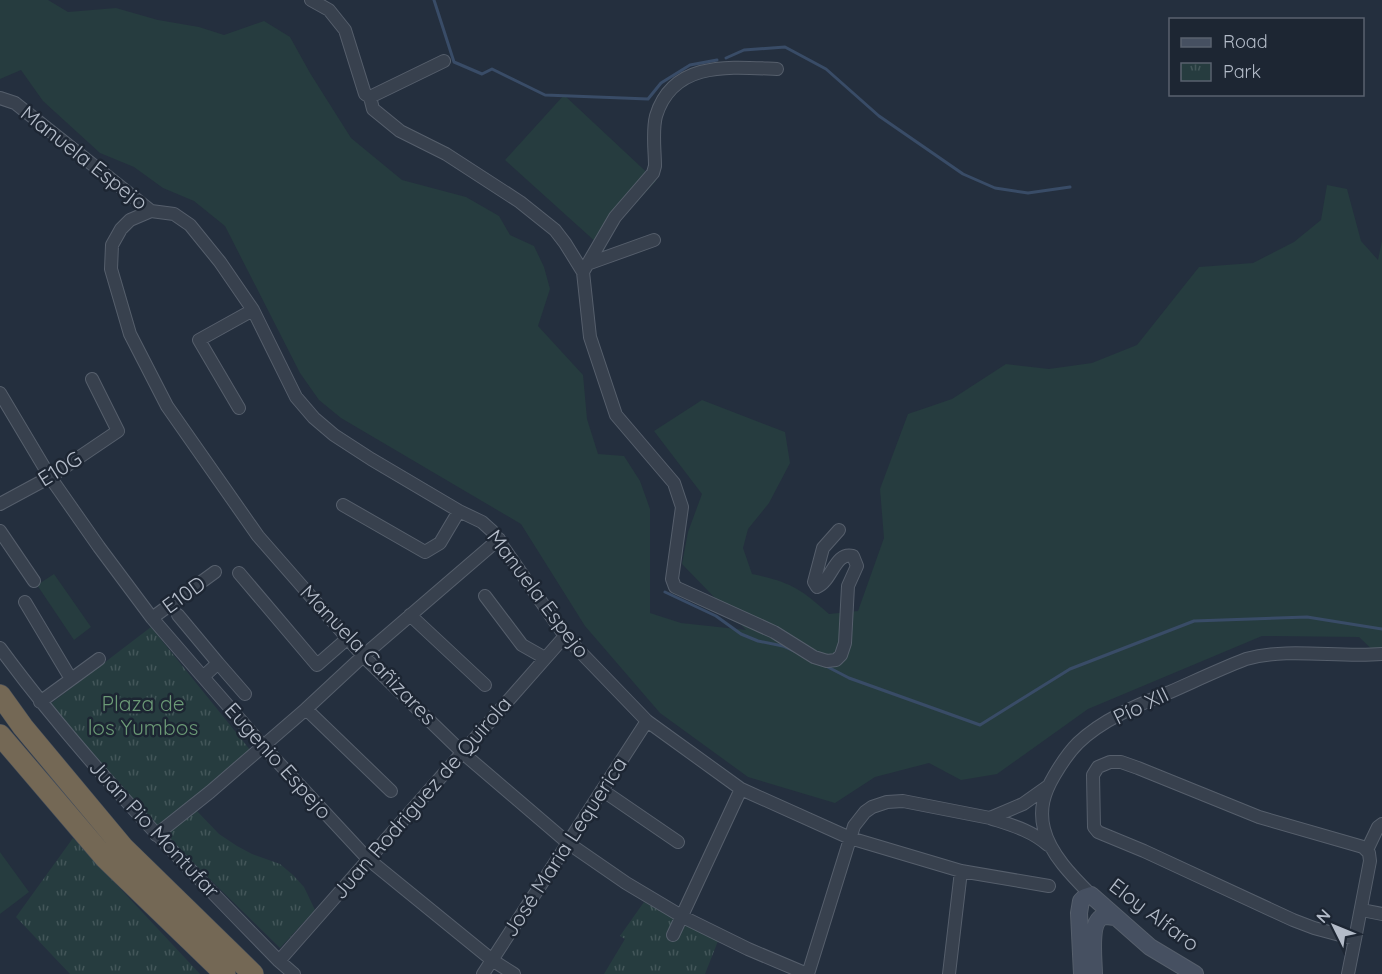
<svg xmlns="http://www.w3.org/2000/svg" width="1382" height="974" font-family="Quicksand,sans-serif">
	<style>
		.grass { fill: #263c3f }
		.park { fill: url(#park-tufts) }
		.lines { fill: none; stroke-linecap: round; stroke-linejoin: round }
		.stream { stroke: #394c67; stroke-width: 3 }
		.street-casing { stroke: #565f6c; stroke-width: 14 }
		.secondary-casing { stroke: #565f6c; stroke-width: 18 }
		.highway-casing { stroke: #434c59; stroke-width: 22 }
		.street { stroke: #38414e; stroke-width: 12 }
		.secondary { stroke: #465061; stroke-width: 16 }
		.highway { stroke: #746855; stroke-width: 21 }
		.labels { text-anchor: middle; stroke-width: 5; stroke-linejoin: round; paint-order: stroke }
		.street-label { font-size: 21px; fill: #b4bcc9; stroke: #1d2633 }
		.park-label { font-size: 21px; fill: #6b9a76; stroke: #1d2633 }
	</style>
	<defs>
		<pattern id="park-tufts" width="24" height="20" patternUnits="userSpaceOnUse" patternTransform="scale(1.5)"><rect width="24" height="20" fill="#263c3f"/><path d="M3 7l-1-3M5 7V3M7 7l1-3M15 17l-1-3M17 17v-4M19 17l1-3" fill="none" stroke="#435659"/></pattern>
	</defs>
	<rect width="100%" height="100%" fill="#242f3e"/>
	<path class="grass" d="M0,0H48L68,12L116,8L158,20L199,27L224,35L264,21L290,37L310,73L351,138L402,180L466,197L499,216L510,235L534,246L544,267L550,289L538,326L583,375L587,419L598,454L624,456L640,481L650,509V613L681,623L746,630L682,564L688,532L702,494L654,431L702,400L785,432L790,463L769,503L748,529L743,548L752,574C790,582 800,588 829,614L858,611L884,538L880,489L908,414L952,399L1006,364L1049,369L1092,363L1137,345L1199,267L1253,263L1294,242L1321,220L1327,185L1347,189L1361,241L1378,260L1382,241V659L1359,637L1262,636L1088,709L997,774L961,780L929,763L875,777L835,803L748,777L660,713L585,626L521,524L341,418L319,400L300,373L225,226L194,201L163,188L134,167L100,153L43,101L21,70L0,79Z
		M564,95L656,181L598,244L505,160Z
		M54,574L91,627L74,640L37,585Z
		M0,852L29,892L0,914Z"/>
	<path class="park" d="M151,627L251,751L157,826L49,705Z
		M196,810L219,834L237,846L252,854L280,864L293,875L304,887L315,910L280,948L164,834Z
		M73,838L200,974H70L16,917Z
		M644,902L718,941L705,974H604L625,939L620,936Z"/>
	<g class="lines">
		<path class="stream" d="M434,0L454,62L482,74L492,69L545,95L648,99L661,83L690,65L717,60
			M726,58L744,50L785,47L826,69L879,116L963,174L995,188L1028,193L1070,187
			M665,592L716,616L741,634L758,641L783,646L794,651
			M824,665L849,678L980,725L1070,669L1194,621L1307,617L1382,629"/>
		<g class="street-casing">
			<path id="street" d="M311,0L329,10L345,30L365,94L370,97L373,109L400,131L446,154L520,202L555,230L565,243L583,272L590,337L616,415L674,483L682,507L672,579L675,587L774,632L814,657L827,661L836,660L841,655L845,643L848,586L857,566L853,556C835,551 832,581 817,587L814,582L823,548L839,530
				M370,97L444,61
				M0,98L15,103L151,211L174,214L190,225L220,262L253,310L296,397L314,418L334,435L371,459L459,511L482,522L492,531L565,636L647,721L741,789L850,838L961,871L1049,886
				M151,211L130,220L121,229L112,245L111,269L130,334L167,406L258,536L363,656L464,754L568,843L626,883L683,917L748,949L807,974
				M590,263L654,240
				M583,272L615,217L653,173L655,166C655,151 652,131 656,116C673,60 731,67 777,69
				M0,393L50,477L99,547L152,618L203,677L263,746L368,859L492,960L514,974
				M239,408L199,340L253,310
				M0,504L50,477L118,431L92,379
				M343,505L425,552L440,543L459,511
				M0,531L34,581
				M239,573L317,665L348,638
				M485,596L522,645L545,658
				M25,602L71,679
				M178,615L218,663L203,677
				M410,615L485,685
				M152,618L215,572
				M0,648C83,761 181,861 279,961L294,974
				M218,663L245,694
				M40,702L99,659
				M306,709L391,791
				M1110,762H1121L1138,768L1259,817L1363,847L1369,853L1370,861L1355,939L1314,928L1293,920L1144,851L1098,832L1094,827L1093,775L1098,767Z
				M602,790L678,842
				M990,818C1011,825 1031,830 1048,845
				M156,835L210,792L306,709L363,656L499,539
				M1367,850L1378,827L1382,824
				M1091,895C1073,877 1050,854 1044,829C1039,809 1044,793 1054,776C1061,764 1068,753 1078,743C1103,719 1138,705 1170,692C1195,681 1220,669 1246,659C1289,647 1337,658 1382,654
				M1362,910L1382,914
				M673,935L741,789
				M279,961L565,636
				M483,974L647,721
				M808,974L854,826L865,812L872,807L887,802L903,801L990,818L1023,804L1047,787
				M949,974L961,871
				M1348,974L1355,939"/>
		</g>
		<g class="secondary-casing">
			<path id="secondary" d="M1082,974L1079,913L1081,901L1085,897L1091,895L1150,947L1195,974
				M1094,974C1094,961 1088,919 1105,916C1108,916 1111,917 1115,917"/>
		</g>
		<g class="highway-casing">
			<path id="highway" d="M0,695L23,727L123,847L253,974
				M0,735L105,858L225,974"/>
		</g>
		<use href="#street" class="street"/>
		<use href="#secondary" class="secondary"/>
		<use href="#highway" class="highway"/>
	</g>
	<g class="labels">
		<g class="street-label">
			<text transform="translate(84 158) rotate(38)" y="7">Manuela Espejo</text>
			<text transform="translate(60 469) rotate(-32)" y="7">E10G</text>
			<text transform="translate(538 594) rotate(53)" y="7">Manuela Espejo</text>
			<text transform="translate(184 595) rotate(-36)" y="7">E10D</text>
			<text transform="translate(368 655) rotate(46)" y="7">Manuela Cañizares</text>
			<text transform="translate(1141 706) rotate(-26)" y="7">Pío XII</text>
			<text transform="translate(278 761) rotate(48)" y="7">Eugenio Espejo</text>
			<text transform="translate(422 798) rotate(-49)" y="7">Juan Rodriguez de Quirola</text>
			<text transform="translate(154 829) rotate(47)" y="7">Juan Pio Montufar</text>
			<text transform="translate(565 847) rotate(-57)" y="7">José Maria Lequerica</text>
			<text transform="translate(1154 915) rotate(37)" y="7">Eloy Alfaro</text>
		</g>
		<g class="park-label">
			<text x="143" y="711">Plaza de<tspan x="143" dy="24">los Yumbos</tspan></text>
		</g>
	</g>
	<rect x="1169" y="18" width="195" height="78" fill="#1d2633" stroke="#59626f" stroke-width="1.5"/>
	<rect x="1181" y="38" width="30" height="9" fill="#465061" stroke="#59626f" stroke-width="1.5"/>
	<text x="1223" y="48" font-size="18" fill="#b4bcc9">Road</text>
	<rect x="1181" y="63" width="30" height="18" fill="url(#park-tufts)" stroke="#59626f" stroke-width="1.5"/>
	<text x="1223" y="78" font-size="18" fill="#b4bcc9">Park</text>
	<g transform="translate(1334 926) rotate(313)" stroke="#1d2633" stroke-width="4.5" paint-order="stroke">
	<path d="M0-4.5L10 22L0 15L-10 22Z" fill="#b4bcc9"/>
	<text y="-9" font-size="16" font-weight="bold" text-anchor="middle" fill="#b4bcc9">N</text>
	</g>
</svg>
